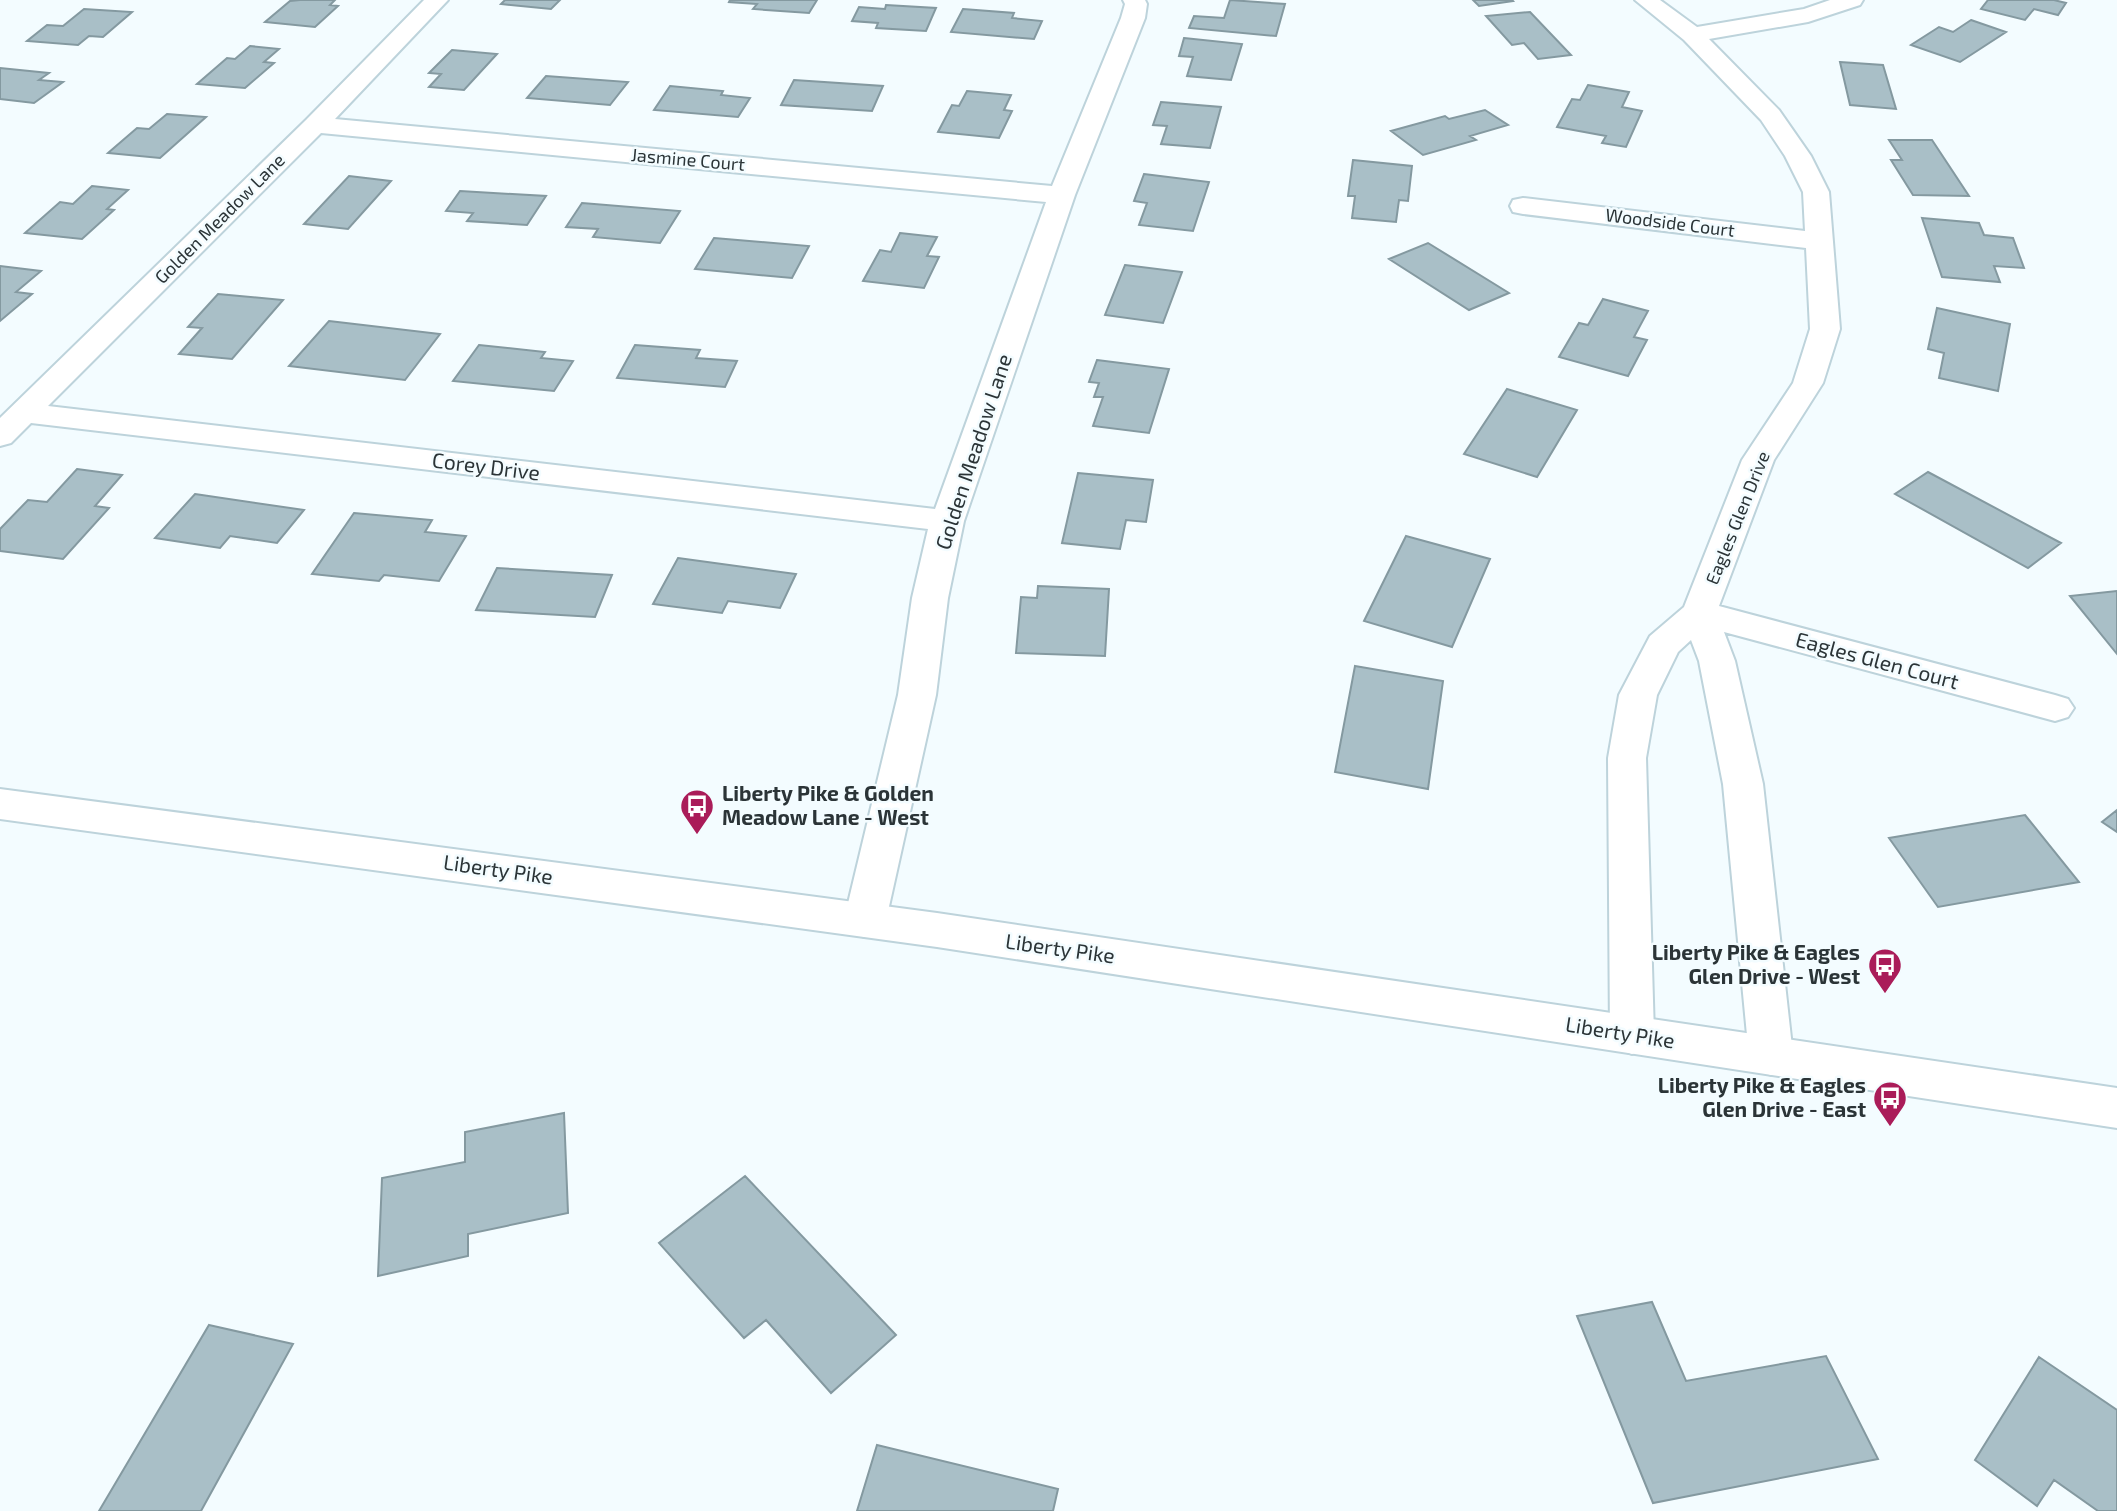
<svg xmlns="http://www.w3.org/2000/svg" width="2117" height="1511" font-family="'Exo 2',sans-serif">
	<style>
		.building { fill: #a9bfc7; stroke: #8499a0; stroke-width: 2 }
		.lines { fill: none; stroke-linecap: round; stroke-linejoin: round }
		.minor-casing { stroke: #bdd3db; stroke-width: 4 }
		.tertiary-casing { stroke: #bdd3db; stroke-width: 4 }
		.minor { fill: #fff; fill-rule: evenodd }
		.tertiary { fill: #fff; fill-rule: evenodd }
		.labels { text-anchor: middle; stroke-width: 5; stroke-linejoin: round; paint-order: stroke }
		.far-street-label { font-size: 18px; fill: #2b3437; stroke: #f3fcff }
		.street-label { font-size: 21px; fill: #2b3437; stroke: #f3fcff }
		.poi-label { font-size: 21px; font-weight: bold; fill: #2b3437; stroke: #f3fcff; text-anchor: end }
	</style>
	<rect width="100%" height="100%" fill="#f3fcff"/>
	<path class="building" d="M300,0H335L330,5L338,6L315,27L265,22L290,1Z
		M505,0H560L551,9L501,4Z
		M730,0H817L809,13L753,9L757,4L729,2Z
		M1230,0L1285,4L1276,36L1189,28L1194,16L1224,18Z
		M1473,0H1512L1513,1L1479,6Z
		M1988,0H2054L2066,3L2058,15L2034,9L2025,20L1981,9Z
		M886,5L936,8L926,31L876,28L878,23L852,21L859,7L885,9Z
		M84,9L132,12L103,37L89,36L78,45L27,41L47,25L63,26Z
		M963,9L1014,13L1012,18L1042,21L1034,39L951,32Z
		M1530,12L1571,55L1538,59L1524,43L1512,45L1486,16Z
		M1971,20L2006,32L1960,62L1911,45L1939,27L1953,32Z
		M1184,38L1242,44L1231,80L1187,76L1193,57L1179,56Z
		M250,46L279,49L264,62L274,63L245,88L197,84L227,58L235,59Z
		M452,50L497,54L464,90L429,87L441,74L429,73Z
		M1840,62L1883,65L1896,109L1850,105Z
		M0,68L49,73L39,80L63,82L34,103L0,99Z
		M546,76L628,82L610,105L527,98Z
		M794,80L883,86L872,111L781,105Z
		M1588,85L1629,92L1622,107L1642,111L1626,147L1602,143L1606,136L1557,127L1572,99L1580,100Z
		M670,86L723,91L721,95L750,98L738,117L654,110Z
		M967,91L1011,95L1004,110L1012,111L999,138L938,132L952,105L959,106Z
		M1161,102L1221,107L1210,148L1161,144L1167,126L1153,125Z
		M1485,110L1508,125L1470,136L1476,140L1423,155L1391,131L1445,116L1449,119Z
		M167,114L206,117L160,158L108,153L137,128L149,129Z
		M1889,140H1932L1969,196L1913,195L1891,160H1902Z
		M1353,160L1412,166L1408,201L1399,200L1396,222L1352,218L1355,196H1348Z
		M1144,174L1209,182L1193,231L1139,225L1147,203L1134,201Z
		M349,176L391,181L348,229L304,224Z
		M92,186L128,190L107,209L114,210L82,239L25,233L60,202L73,204Z
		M460,191L546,196L527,225L467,221L473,213L446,211Z
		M582,203L680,211L660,243L593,237L598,229L566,227Z
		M1922,218L1979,223L1984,235L2013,238L2024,268L1994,266L2000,282L1942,277Z
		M900,233L937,237L927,256L939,257L924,288L863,281L880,250L891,252Z
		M714,238L809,246L792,278L695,269Z
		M1428,243L1509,293L1469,310L1389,259Z
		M1125,265L1182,272L1163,323L1105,315Z
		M0,266L41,271L16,292L32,294L0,321Z
		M218,294L283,300L232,359L179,354L202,328L188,327Z
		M1603,299L1648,311L1634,337L1647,340L1628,376L1559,357L1579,323L1588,325Z
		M1937,308L2010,324L1998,391L1939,378L1944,353L1928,349Z
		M329,321L440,334L405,380L289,366Z
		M479,345L545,352L541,358L573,361L554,391L453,381Z
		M635,345L700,350L696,358L737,361L725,387L617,378Z
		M1097,360L1169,369L1149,433L1093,426L1103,397H1094L1099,383L1089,382Z
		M1507,389L1577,410L1537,477L1464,454Z
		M77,469L122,475L95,506L109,508L63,559L0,551V529L28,500L47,502Z
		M1928,472L2061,543L2028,568L1895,494Z
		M1078,473L1153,480L1146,522L1126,520L1120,549L1062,543Z
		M195,494L304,510L277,543L230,536L220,548L155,538Z
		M354,513L432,520L425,532L466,536L439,581L384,575L379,581L312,574Z
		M1406,536L1490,559L1452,647L1364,621Z
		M678,558L796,574L780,608L728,601L722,613L653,604Z
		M497,568L612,575L595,617L476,610Z
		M1038,586L1109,589L1105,656L1016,653L1021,597L1037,598Z
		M2117,591V654L2070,596Z
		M1355,666L1443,681L1428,789L1335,772Z
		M2117,810V832L2102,822Z
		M2025,815L2079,882L1938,907L1889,838Z
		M564,1113L568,1213L468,1234V1256L378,1276L382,1178L465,1162V1132Z
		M745,1176L896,1335L831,1393L766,1320L744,1338L659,1243Z
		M1652,1302L1686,1381L1826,1356L1878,1459L1653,1503L1577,1316Z
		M209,1325L293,1344L201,1511H99Z
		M2039,1357L2117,1410V1511H2098L2054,1480L2037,1506L1975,1460Z
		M877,1445L1058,1489L1053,1511H857Z"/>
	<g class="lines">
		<g class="minor-casing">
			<path id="minor" d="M424,0H448L335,119L1052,186L1121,18L1125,4L1123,0H1145L1147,4L1145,18L1075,195L964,521L948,598L936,695L886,920L880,932L865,937L850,932L844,920L898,695L912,598L928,529L31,423L11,443L0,446V418L306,120ZM321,133L1046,202L935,509L48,406Z
				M1635,0H1660L1697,27L1804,9L1830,0H1863L1860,5L1808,22L1709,39L1779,110L1811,156L1829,192L1840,329L1823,383L1774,460L1719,606L2055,695L2068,699L2074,708L2068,717L2055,721L1724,632L1735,661L1763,784L1793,1056L1787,1069L1771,1075L1755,1069L1749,1056L1723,784L1699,661L1691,640L1678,652L1657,695L1646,758L1654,1035L1648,1048L1632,1054L1616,1048L1610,1035L1608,758L1619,695L1650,636L1684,607L1742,460L1793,383L1810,329L1806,248L1523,214L1513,212L1510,206L1513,200L1523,198L1805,231L1803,192L1785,156L1761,120L1684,40Z"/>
		</g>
		<g class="tertiary-casing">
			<path id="tertiary" d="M0,789L937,913L2117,1088V1128L937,947L0,819Z"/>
		</g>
		<use href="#minor" class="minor"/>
		<use href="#tertiary" class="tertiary"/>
	</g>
	<defs>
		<g id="bus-pin" transform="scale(1.75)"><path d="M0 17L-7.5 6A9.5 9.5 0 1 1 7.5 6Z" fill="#aa1c59" stroke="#f3fcff"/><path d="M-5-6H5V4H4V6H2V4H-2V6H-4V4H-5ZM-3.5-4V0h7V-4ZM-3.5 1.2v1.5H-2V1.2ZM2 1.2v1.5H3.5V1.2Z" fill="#fff"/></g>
	</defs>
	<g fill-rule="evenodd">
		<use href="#bus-pin" x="697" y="806"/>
		<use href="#bus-pin" x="1885" y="965"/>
		<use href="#bus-pin" x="1890" y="1098"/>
	</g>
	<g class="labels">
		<g class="far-street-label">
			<text transform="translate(688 160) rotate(5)" y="6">Jasmine Court</text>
			<text transform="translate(220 219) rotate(-45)" y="6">Golden Meadow Lane</text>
			<text transform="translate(1670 223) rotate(7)" y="6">Woodside Court</text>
			<text transform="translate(1738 518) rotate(-68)" y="6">Eagles Glen Drive</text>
		</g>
		<g class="street-label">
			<text transform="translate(974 452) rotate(-72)" y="7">Golden Meadow Lane</text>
			<text transform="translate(486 467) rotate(7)" y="7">Corey Drive</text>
			<text transform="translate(1877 661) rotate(15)" y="7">Eagles Glen Court</text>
			<text transform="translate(498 870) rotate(8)" y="7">Liberty Pike</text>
			<text transform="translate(1060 949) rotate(8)" y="7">Liberty Pike</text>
			<text transform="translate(1620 1033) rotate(9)" y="7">Liberty Pike</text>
		</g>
		<g class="poi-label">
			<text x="722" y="801" text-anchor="start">Liberty Pike &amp; Golden<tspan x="722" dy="24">Meadow Lane - West</tspan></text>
			<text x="1860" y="960">Liberty Pike &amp; Eagles<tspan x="1860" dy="24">Glen Drive - West</tspan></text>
			<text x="1866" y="1093">Liberty Pike &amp; Eagles<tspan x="1866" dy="24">Glen Drive - East</tspan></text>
		</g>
	</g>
</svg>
